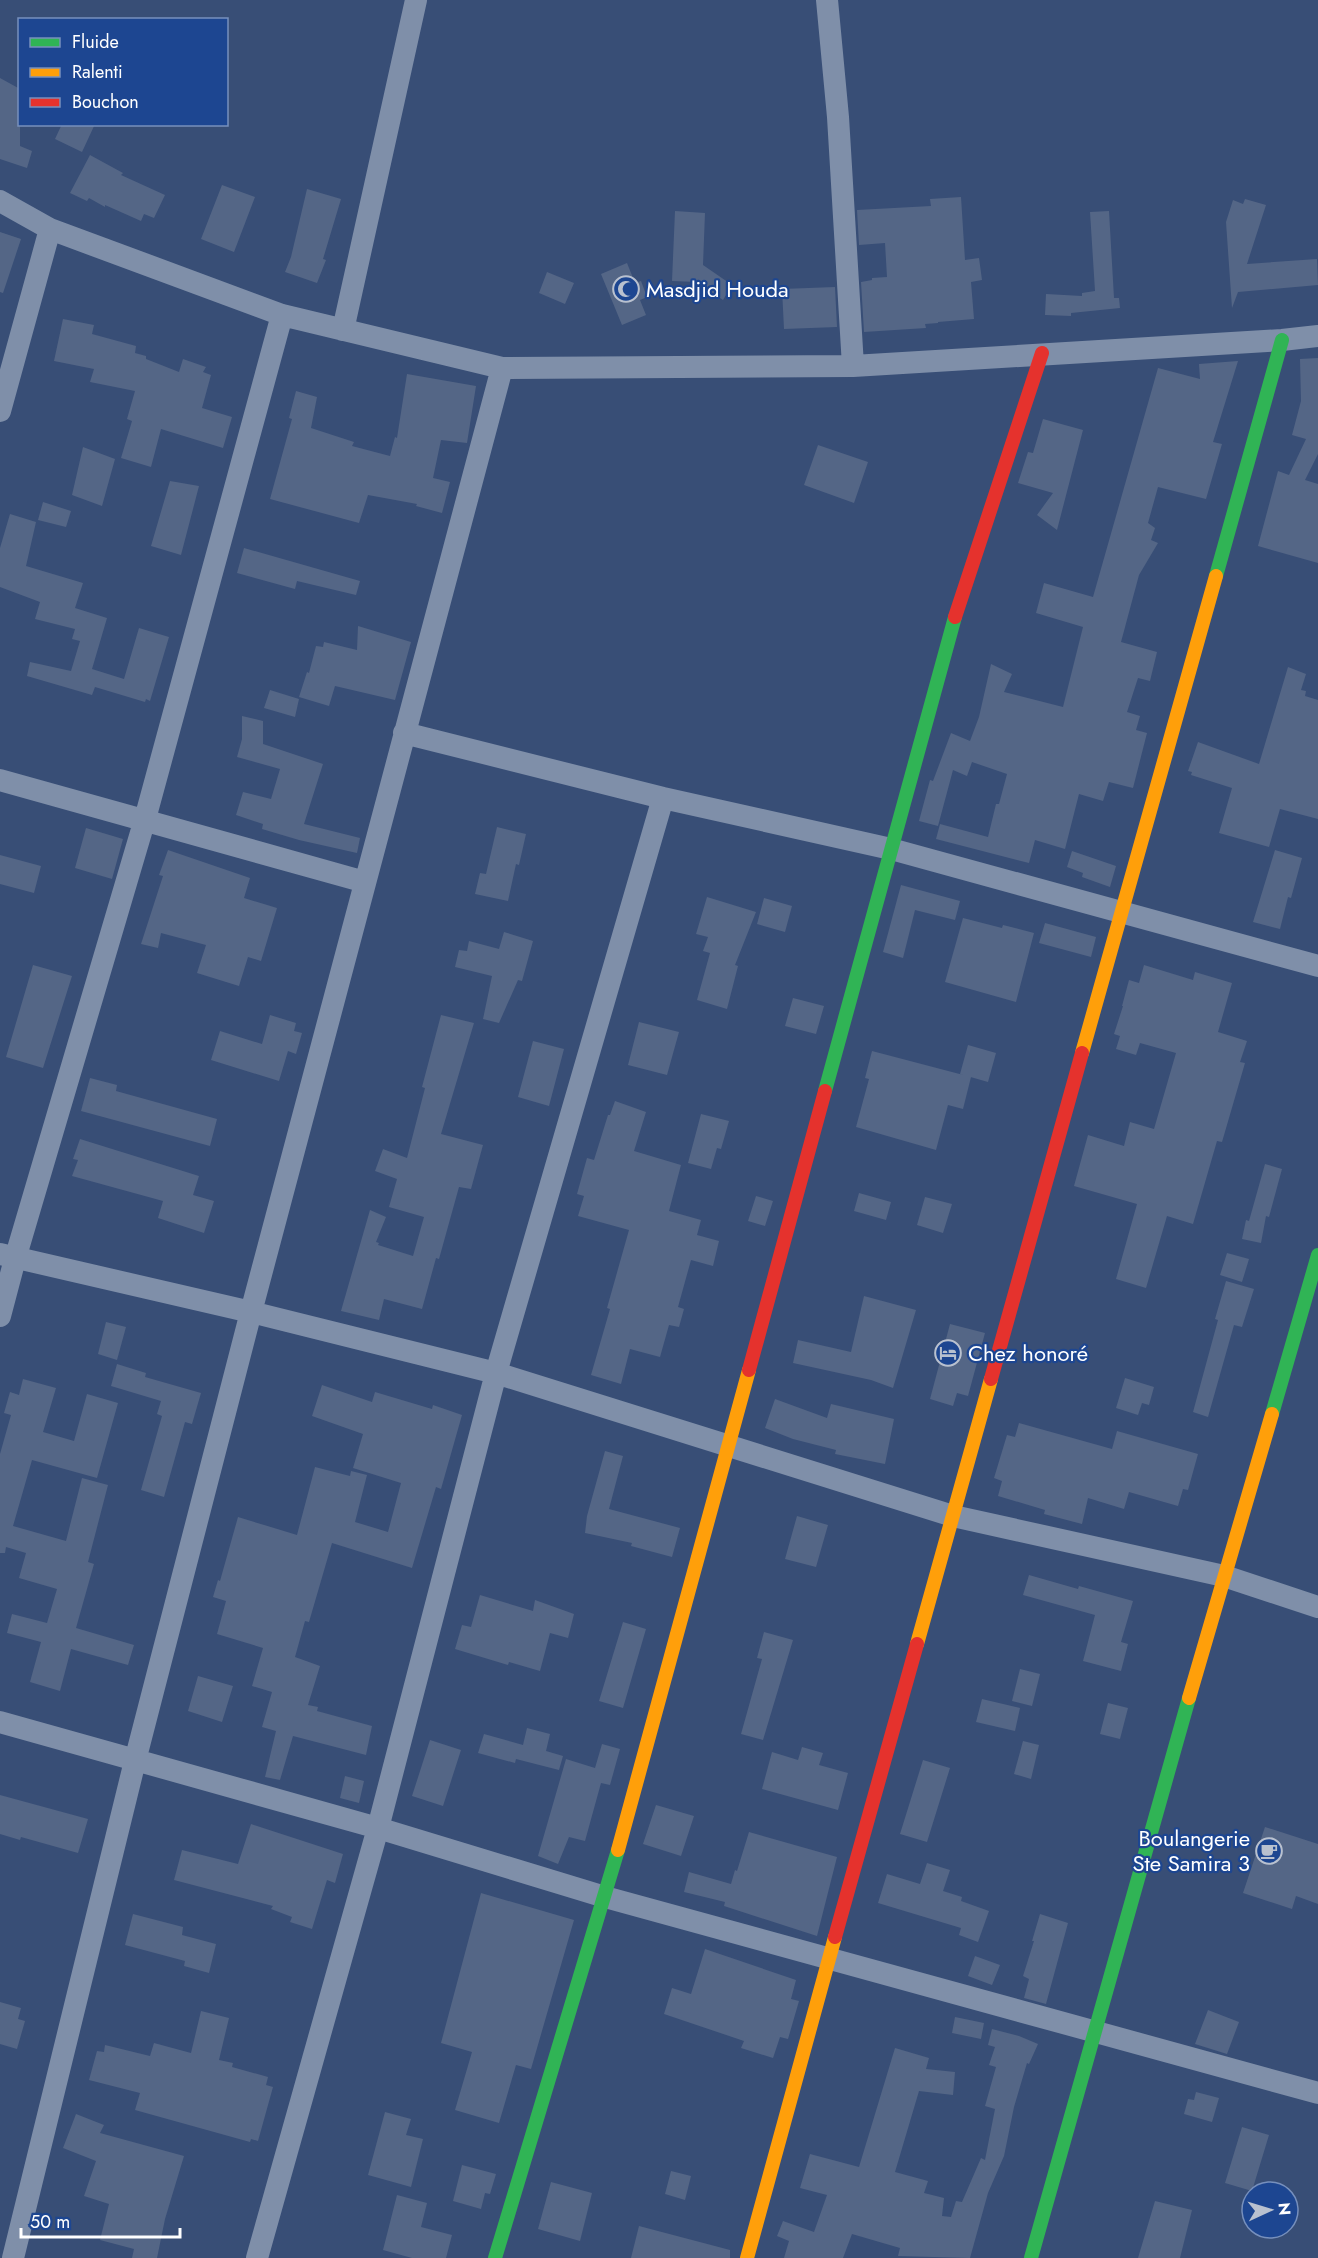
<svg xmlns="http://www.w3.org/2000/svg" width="1318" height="2258" font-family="Jost,sans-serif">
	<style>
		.building { fill: #546686 }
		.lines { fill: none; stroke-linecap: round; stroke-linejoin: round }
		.street { stroke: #7f8fa9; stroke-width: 22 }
		.fast { stroke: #30b455; stroke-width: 14 }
		.slow { stroke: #ff9f0a; stroke-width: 14 }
		.jam { stroke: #e5322d; stroke-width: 14 }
		.labels { text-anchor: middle; stroke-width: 4.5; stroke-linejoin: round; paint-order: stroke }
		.poi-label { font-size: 22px; fill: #fff; stroke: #1d4691; text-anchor: start }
	</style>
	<rect width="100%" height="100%" fill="#384e76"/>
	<path class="building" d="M0,78L20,89V146L32,151L27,168L0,159Z
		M62,124H95L82,152L55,139Z
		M90,155L123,173L121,175L165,195L154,218L144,214L141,221L105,205V207L89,198L87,201L70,193Z
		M222,185L255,197L234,252L201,239Z
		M307,189L341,199L323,259L326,260L317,283L285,272L291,257Z
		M961,197L965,260L979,258L982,280L971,282L974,319L938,322V323L925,324L926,328L864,332L861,282L872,280V278L887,277L885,243L859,245L857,210L931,206L930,199Z
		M1245,199L1266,205L1247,264L1317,259L1318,285L1238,292L1232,308L1226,222L1233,200L1243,204Z
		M675,211L705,213L703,265L732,285L723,300L697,282L672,281Z
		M1109,211L1114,298H1119L1120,308L1071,313V316L1045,315L1046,294L1082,296V293L1095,291L1090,212Z
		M0,232L21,239L3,293L0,292Z
		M627,263L635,283L641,281L647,297L640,300L646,315L622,325L601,274Z
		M547,272L574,283L565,304L539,293Z
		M835,287L837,327L784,329L782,289Z
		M63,319L94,325L92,334L136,346L135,353L146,356V359L179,372L183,359L206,367L203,372L211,375L202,408L232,417L223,448L161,429L151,467L121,458L132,421L127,419L135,391L90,382L94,369L54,361Z
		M1318,358V454L1305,480L1318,484V563L1258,546L1278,471L1289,475L1306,439L1292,435L1301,401L1300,359Z
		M1238,361L1213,442L1222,444L1206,499L1158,487L1148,523L1155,528L1151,540L1158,543L1139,575L1121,642L1157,652L1150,681L1138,678L1127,712L1140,716L1136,730L1147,733L1133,788L1109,782L1103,801L1079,794L1065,849L1035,840L1029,863L936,839L940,824L988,837L996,804H999L1007,774L972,762L967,776L953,770L938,826L919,821L930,780L933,781L951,733L970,741L979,717L991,664L1012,674L1004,692L1063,707L1083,627L1036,613L1044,583L1093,597L1158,368L1200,379L1199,364Z
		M407,374L476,386L467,443L441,440L433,478L450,482L442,513L416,506L417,504L368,495L359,523L270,499L292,419L289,418L296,391L317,397L311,428L354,442L352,446L390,456L395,437L397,438Z
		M1043,419L1083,430L1057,530L1037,515L1053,493L1018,483L1028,452L1033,453Z
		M818,445L868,462L854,503L804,485Z
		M83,447L115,459L102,506L72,495Z
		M170,481L199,486L181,555L151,546Z
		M43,502L71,511L66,527L38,520Z
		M10,514L36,522L26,566L83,583L75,608L107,618L92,669L124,679L139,628L169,637L150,701L146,699L145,702L95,687L92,695L27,676L30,662L71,671L80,641L72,639L75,629L35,619L40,602L0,587V548Z
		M244,548L360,581L356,595L297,581L295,589L237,573Z
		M358,626L411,642L395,700L335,686L329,706L299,697L307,672L309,673L316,646L323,647L324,642L357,650Z
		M1288,667L1306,674L1301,690L1306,691L1305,696L1318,700V819L1280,809L1269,847L1219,833L1232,788L1191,775L1192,772L1188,771L1198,742L1259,764Z
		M270,690L299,699L295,717L264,708Z
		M242,716L263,721V744L323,764L304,824L360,838L357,853L299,840L262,829L263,824L236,815L243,792L271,799L280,769L237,757L242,739Z
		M497,827L526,834L519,865L516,864L508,901L475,894L480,873L486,874Z
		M86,828L123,839L112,879L75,868Z
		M168,850L250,878L244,898L277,908L261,961L248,957L239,986L197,973L206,945L161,933L158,948L141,944L163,876L159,875Z
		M1275,850L1302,858L1291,898L1288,897L1280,929L1253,922Z
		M1072,851L1116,866L1110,887L1082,877L1083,873L1067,867Z
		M0,855L41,866L34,893L0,884Z
		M901,885L960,901L955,920L915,910L903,958L883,952Z
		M707,897L756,912L735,965L738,966L727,1009L697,1000L710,953L703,951L708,937L696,934Z
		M764,898L792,906L785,932L757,924Z
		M963,918L1002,928L1003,925L1034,933L1016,1002L945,982Z
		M1045,923L1096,937L1091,957L1039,943Z
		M504,932L533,941L522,981L518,980L499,1023L483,1019L492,976L455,967L459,950L467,951L469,941L499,949Z
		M33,965L72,976L43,1068L6,1057Z
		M1144,965L1193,980L1195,972L1232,983L1218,1032L1247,1041L1240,1062L1245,1063L1222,1142L1217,1141L1193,1224L1167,1216L1146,1288L1116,1279L1137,1204L1074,1186L1088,1135L1124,1146L1130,1122L1154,1129L1176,1053L1140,1043L1136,1055L1116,1049L1120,1036L1114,1034L1123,1006H1122L1129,980L1139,983Z
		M793,998L824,1006L816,1034L785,1026Z
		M270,1015L296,1023L294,1031L302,1033L296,1054L288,1051L279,1081L211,1060L220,1031L262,1044Z
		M441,1015L474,1023L441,1134L483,1145L471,1189L459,1187L439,1259L436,1258L422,1309L384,1299L379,1320L341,1311L370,1210L386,1217L376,1242L379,1243L378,1245L413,1256L424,1217L389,1207L397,1179L375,1171L383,1149L407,1158L425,1088L422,1087Z
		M639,1022L679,1032L667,1075L628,1065Z
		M533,1041L564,1049L549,1106L518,1097Z
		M968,1045L996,1053L988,1082L960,1074Z
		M872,1051L971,1077L963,1109L948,1105L936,1150L856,1127L869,1079L865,1078Z
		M90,1078L117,1085L116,1091L217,1119L210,1146L81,1111Z
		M615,1101L646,1112L634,1151L681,1165L669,1211L701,1220L697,1235L719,1241L713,1266L691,1260L678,1307L684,1309L679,1327L669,1325L660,1357L630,1349L621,1384L591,1375L610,1309L607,1308L629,1230L578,1216L584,1196L577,1194L587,1158L594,1160L608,1115H610Z
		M701,1114L729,1121L721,1149L717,1148L711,1169L688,1163Z
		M80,1139L199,1176L193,1195L214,1201L204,1233L158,1218L163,1201L72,1176L78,1160L73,1159Z
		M1265,1164L1282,1169L1269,1217L1266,1216L1261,1243L1242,1239L1246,1220L1249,1221Z
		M859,1193L891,1202L886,1220L854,1211Z
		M756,1196L773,1201L765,1226L748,1221Z
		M925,1197L952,1204L943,1233L917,1225Z
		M1227,1253L1249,1259L1242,1282L1220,1275Z
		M1226,1281L1254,1289L1242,1327L1234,1325L1208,1417L1193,1412L1218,1320L1215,1319Z
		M864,1296L916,1310L893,1388L871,1380L793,1363L798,1340L851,1352Z
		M106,1322L126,1327L117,1360L98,1354Z
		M950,1324L985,1333L968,1396L957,1393L953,1406L930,1399Z
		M117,1364L146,1373L145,1377L201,1393L192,1424L185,1422L164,1497L141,1490L162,1416L157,1414L161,1401L111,1386Z
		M1125,1378L1154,1387L1149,1405L1142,1403L1138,1415L1116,1408Z
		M23,1379L56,1388L43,1432L74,1441L87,1394L118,1403L97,1478L32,1460L13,1526L66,1541L82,1478L108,1485L88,1562L94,1564L76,1628L134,1645L128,1665L71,1649L60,1691L30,1682L41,1642L7,1633L12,1614L47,1623L57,1589L19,1578L26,1553L6,1547L5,1553H0V1454L11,1415L4,1413L10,1392L19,1395Z
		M322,1385L372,1402L375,1392L432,1409L433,1405L462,1415L441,1489L436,1487L412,1568L332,1543L309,1622L305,1621L295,1657L320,1666L308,1705L318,1707L317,1711L372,1726L366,1755L293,1736L280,1780L265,1777L276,1731L262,1727L272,1692L252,1686L263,1648L217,1634L226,1601L213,1597L218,1580L220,1581L238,1517L297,1535L315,1467L350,1476L351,1471L367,1475L355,1522L388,1532L401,1483L353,1468L363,1434L312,1416Z
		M775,1399L827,1418L831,1404L894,1419L885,1464L835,1454L836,1450L793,1439L765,1428Z
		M1019,1423L1112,1449L1117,1431L1198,1454L1188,1490L1183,1489L1178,1506L1129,1492L1124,1509L1088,1498L1082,1524L1044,1514L1045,1510L998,1496L1002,1481L994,1478L1007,1435L1015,1437Z
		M605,1451L623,1456L609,1509L680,1528L672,1557L631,1546L632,1543L585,1533L587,1516Z
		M797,1516L828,1525L816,1567L785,1559Z
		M1029,1575L1078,1589L1079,1586L1133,1601L1121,1642L1128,1644L1121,1671L1083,1661L1095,1615L1023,1595Z
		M480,1595L533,1611L535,1600L574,1614L568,1638L550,1633L540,1671L509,1662L508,1665L455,1649L462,1625L471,1627Z
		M623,1622L646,1629L623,1708L599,1701Z
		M764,1632L793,1640L763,1740L741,1734L762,1659L757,1658Z
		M1020,1669L1040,1674L1032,1706L1012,1701Z
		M198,1676L233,1686L222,1722L188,1711Z
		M982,1699L1020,1708L1015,1731L976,1722Z
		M1108,1703L1128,1708L1120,1739L1100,1734Z
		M527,1728L550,1734L546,1751L563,1756L559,1770L516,1759L515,1763L478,1753L484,1734L523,1745Z
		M430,1740L461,1750L443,1806L412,1796Z
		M1023,1741L1039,1745L1031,1779L1014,1774Z
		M602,1744L620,1749L610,1785L601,1783L585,1841L569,1837L558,1864L538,1856L566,1759L595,1768Z
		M802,1747L823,1753L819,1765L848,1773L838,1810L762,1789L772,1752L798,1760Z
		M923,1760L950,1768L927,1842L900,1834Z
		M345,1776L364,1781L359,1803L340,1798Z
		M0,1795L88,1819L78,1853L21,1837L20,1840L0,1834Z
		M656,1805L694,1816L681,1856L643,1844Z
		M251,1824L343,1854L335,1883L327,1880L312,1929L290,1922L292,1917L271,1909L273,1906L174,1880L182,1850L238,1864Z
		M1265,1827L1318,1844V1904L1296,1896L1292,1909L1243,1893Z
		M749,1832L837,1857L817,1936L724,1906L725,1902L684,1892L689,1872L731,1884L735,1870L737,1871Z
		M927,1863L950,1870L943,1891L962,1897L961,1901L989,1911L978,1942L959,1935L961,1928L878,1903L887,1874L920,1884Z
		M481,1893L574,1920L531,2069L516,2065L499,2123L455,2110L472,2052L441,2043Z
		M133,1914L183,1927L182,1935L216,1944L209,1973L184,1966L185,1961L125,1945Z
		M1040,1914L1068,1923L1046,2004L1024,1998L1029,1979L1023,1976L1034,1941H1032Z
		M705,1949L796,1980L791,1999L799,2001L788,2039L780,2037L773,2058L741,2048L744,2041L664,2014L672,1988L691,1994Z
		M975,1956L1000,1965L992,1985L968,1976Z
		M0,2002L21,2008L18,2019L25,2021L17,2049L0,2044Z
		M1208,2010L1239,2022L1227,2054L1195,2044Z
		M201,2011L229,2018L219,2060L233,2063L232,2067L268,2077L266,2085L273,2087L258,2141L251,2139L250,2142L135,2110L140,2093L89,2080L97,2051L104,2052L105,2045L150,2056L154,2043L191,2053Z
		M955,2017L984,2023L981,2039L952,2033Z
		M992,2029L1019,2036L1038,2044L1029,2064L1027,2063L1014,2107L1004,2156L988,2193L970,2258L898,2256L900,2248L852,2234L843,2258H784L789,2241L777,2236L783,2221L814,2232L827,2195L800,2188L810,2154L859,2167L895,2048L929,2058L926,2069L955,2072L953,2095L919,2091L895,2172L928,2181L924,2193L944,2198L942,2216L951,2217L956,2201L962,2202L981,2158L985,2160L995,2109L985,2106L996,2067L989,2065L995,2047L988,2045Z
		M1196,2092L1219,2098L1212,2122L1184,2114L1188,2099L1194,2100Z
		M385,2112L411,2119L406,2135L423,2139L411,2187L368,2175Z
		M76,2114L104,2125L100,2133L184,2156L165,2219L157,2258H132L134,2249L100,2240L109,2204L84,2196L96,2161L63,2148Z
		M1242,2127L1269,2135L1252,2191L1225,2183Z
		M462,2165L496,2174L490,2194L485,2193L481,2209L453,2201Z
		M671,2171L691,2176L685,2200L665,2194Z
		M551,2182L592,2193L580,2241L538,2229Z
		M397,2195L427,2203L421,2227L452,2235L446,2258H412L383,2250Z
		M1155,2201L1192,2210L1180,2258H1138Z
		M639,2226L730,2250V2258H631Z"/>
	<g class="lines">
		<path class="street" d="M827,0L838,117L853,366
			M0,201L50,229L282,315L502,368L853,366L1282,340L1318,336
			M343,330L416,0
			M0,411L50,229
			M404,733L663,798L891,849L1318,966
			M0,780L365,882
			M0,1254L251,1312L496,1373L953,1516L1224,1576L1318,1607
			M0,1316L15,1259L145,819L282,315
			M0,1722L378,1828L605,1897L1318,2093
			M13,2258L135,1761L251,1312L502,368
			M257,2258L378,1828L496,1373L663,798"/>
		<path class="fast" d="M1216,576L1282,340
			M825,1091L955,617
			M1272,1414L1318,1255
			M495,2258L618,1850
			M1031,2258L1189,1698"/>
		<path class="slow" d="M1082,1053L1216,576
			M917,1644L991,1379
			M1189,1698L1272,1414
			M618,1850L749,1370
			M747,2258L835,1937"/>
		<path class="jam" d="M955,617L1042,353
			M749,1370L825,1091
			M991,1379L1082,1053
			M835,1937L917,1644"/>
	</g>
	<defs>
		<g id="mosque-ring" transform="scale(1.35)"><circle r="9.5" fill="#1d4691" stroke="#b9c1cf" stroke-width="1.5"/><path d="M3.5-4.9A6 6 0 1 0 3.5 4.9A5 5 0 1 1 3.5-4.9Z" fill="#b9c1cf"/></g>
		<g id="hotel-ring" transform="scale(1.35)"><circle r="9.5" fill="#1d4691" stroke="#b9c1cf" stroke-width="1.5"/><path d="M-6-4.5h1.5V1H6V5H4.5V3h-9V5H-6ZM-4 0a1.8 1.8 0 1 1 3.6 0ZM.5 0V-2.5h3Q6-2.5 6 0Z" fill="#b9c1cf"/></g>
		<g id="cafe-ring" transform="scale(1.35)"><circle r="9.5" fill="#1d4691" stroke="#b9c1cf" stroke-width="1.5"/><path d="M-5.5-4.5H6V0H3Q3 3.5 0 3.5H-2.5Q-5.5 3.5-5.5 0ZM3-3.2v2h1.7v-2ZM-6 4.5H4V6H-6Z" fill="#b9c1cf"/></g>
	</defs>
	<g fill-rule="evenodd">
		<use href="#mosque-ring" x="626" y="289"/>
		<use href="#hotel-ring" x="948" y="1353"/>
		<use href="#cafe-ring" x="1269" y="1851"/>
	</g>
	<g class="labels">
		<g class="poi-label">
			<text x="646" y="297">Masdjid Houda</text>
			<text x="968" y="1361">Chez honoré</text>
			<text x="1250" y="1846" text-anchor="end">Boulangerie<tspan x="1250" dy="25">Ste Samira 3</tspan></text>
		</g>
	</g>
	<rect x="18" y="18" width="210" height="108" fill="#1d4691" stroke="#7790bd" stroke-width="1.5"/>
	<rect x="30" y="38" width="30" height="9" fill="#30b455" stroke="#7790bd" stroke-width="1.5"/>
	<text x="72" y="48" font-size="18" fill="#ffffff">Fluide</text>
	<rect x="30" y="68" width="30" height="9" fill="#ff9f0a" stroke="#7790bd" stroke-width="1.5"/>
	<text x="72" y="78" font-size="18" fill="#ffffff">Ralenti</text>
	<rect x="30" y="98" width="30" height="9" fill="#e5322d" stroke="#7790bd" stroke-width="1.5"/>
	<text x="72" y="108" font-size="18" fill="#ffffff">Bouchon</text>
	<g transform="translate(1270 2210) rotate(86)"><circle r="28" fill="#1d4691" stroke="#7790bd" stroke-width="1.5"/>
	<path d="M0-4.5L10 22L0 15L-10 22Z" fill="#b9c1cf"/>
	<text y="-9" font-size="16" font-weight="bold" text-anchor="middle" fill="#ffffff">N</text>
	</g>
	<path d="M21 2228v9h159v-9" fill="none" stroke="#ffffff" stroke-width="3"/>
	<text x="30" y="2228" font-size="18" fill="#ffffff" stroke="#1d4691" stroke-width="4.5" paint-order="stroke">50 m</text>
</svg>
